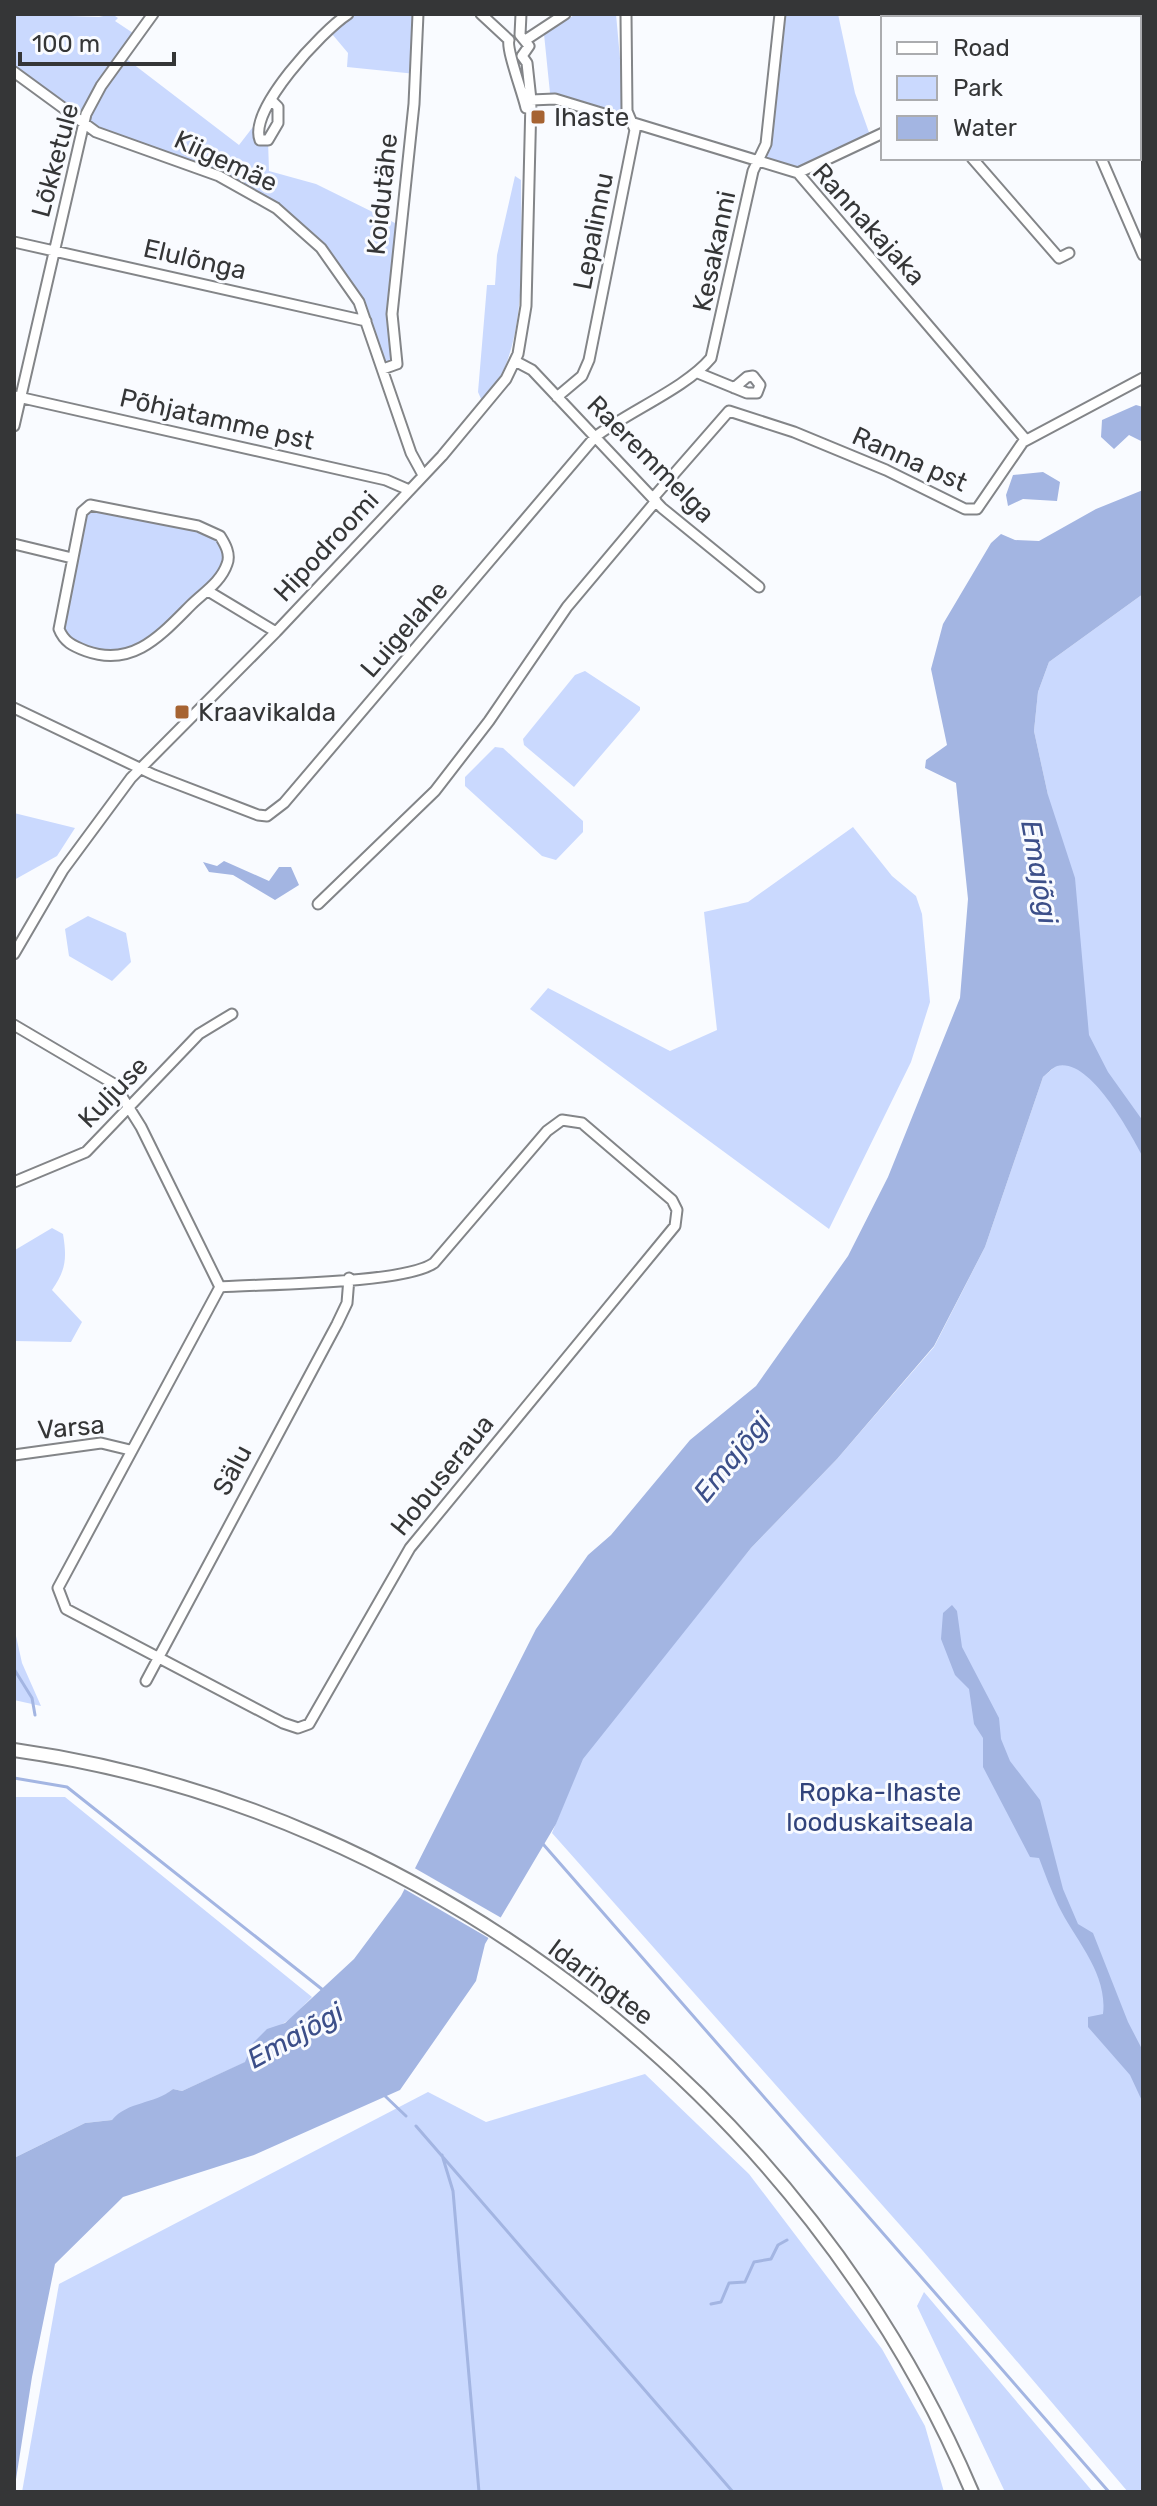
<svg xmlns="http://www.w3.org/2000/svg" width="1157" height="2506" font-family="Rubik,sans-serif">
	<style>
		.green { fill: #cad9fe }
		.water { fill: #a3b5e2 }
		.pier { fill: #f9fbff }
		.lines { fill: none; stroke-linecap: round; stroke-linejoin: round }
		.stream { stroke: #a3b5e2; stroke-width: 3 }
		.street-casing { stroke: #838588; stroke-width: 13 }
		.secondary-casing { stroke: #838588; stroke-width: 16 }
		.street { stroke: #fff; stroke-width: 9 }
		.secondary { stroke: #fff; stroke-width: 12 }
		.poi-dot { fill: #a66332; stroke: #f9fbff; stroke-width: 3 }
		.labels { text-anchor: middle; stroke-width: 6; stroke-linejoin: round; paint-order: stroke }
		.poi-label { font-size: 26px; fill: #353637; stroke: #f9fbff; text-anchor: start }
		.street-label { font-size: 26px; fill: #353637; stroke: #f9fbff }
		.park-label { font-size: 26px; fill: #31437b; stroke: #f9fbff }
		.water-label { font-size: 28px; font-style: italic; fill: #3c4f89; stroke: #f9fbff }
	</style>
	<rect width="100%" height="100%" fill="#f9fbff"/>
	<path class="green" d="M14,14L99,17L112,14L118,18L115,21L136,35L82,120L14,72Z
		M345,14H418L416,74L347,67L348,53L327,28Z
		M576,14H616L625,114L550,93L544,34Z
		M779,14H838L855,93L871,138L796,173L762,164L779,68Z
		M124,57L239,145L256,123L258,133L268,140L269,171L316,184L399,225L391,313L396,363L385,367L359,300L280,206L241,181L98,130L86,122Z
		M515,176L521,180C521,242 531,357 482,401L478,392L487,285H495L497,255Z
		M91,507L205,530L219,542L225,561L211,582L146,645C118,655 85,656 63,634L85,512Z
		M1143,594V2492H1128L923,2251L552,1833L582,1759L642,1681L751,1548L837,1459L934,1347L985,1247L1043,1077L1056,1066L1048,795L1034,731L1038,692L1049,662Z
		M585,671L640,707V710L574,787L524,745L523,739L575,675Z
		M495,747L503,748L583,821V832L556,860L542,856L465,786V777Z
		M14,813L75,828L57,856L14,880Z
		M853,827L892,876L916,896L922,914L930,1002L911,1062L829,1229L530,1009L548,988L670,1051L717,1030L704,912L748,902Z
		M88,916L126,933L131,962L112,981L69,956L65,929Z
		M52,1228L63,1234C67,1258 66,1270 52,1290L82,1322L71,1342L14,1341L15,1250Z
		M14,1627L22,1663L41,1706L14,1700Z
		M14,1797H65L312,1997C304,2005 294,2017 284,2023C261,2036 256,2035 246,2062L182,2091L173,2089L160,2099L112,2120L85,2123L14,2158Z
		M645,2074L749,2174L882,2349L925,2426L944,2492H22L59,2284L428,2092L486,2122Z
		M924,2292L1093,2492H1005L917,2306Z"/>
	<path class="water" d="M1136,405L1143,407V442L1129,435L1114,449L1101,437L1102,420Z
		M1043,472L1060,482L1057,501L1023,499L1008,506L1006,495L1013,475Z
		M1143,490V594L1049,662L1038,692L1034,731L1048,795L1075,878L1089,1035L1108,1072L1143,1121V1157C1130,1133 1090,1057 1057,1066C1052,1068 1047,1074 1043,1077L985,1247L934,1346L837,1459L751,1548L583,1759L556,1824L485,1944L476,1981L400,2090L254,2155L123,2197L55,2264L32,2377L14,2492V2158L85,2123L112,2120C128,2101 153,2105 173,2089L182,2091L245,2062L253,2043L267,2029L285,2023L354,1959L401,1896L536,1629L588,1555L611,1535L690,1440L756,1386L848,1256L888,1177L960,998L968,899L956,783L925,768L926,760L947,745L931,669L943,624L991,543L1001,534L1015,540L1039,541L1096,509Z
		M224,861L269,881L279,867H291L299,885L275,900L233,875L209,872L203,862L217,866Z
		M952,1605L957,1611L962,1647L999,1718L1001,1739L1010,1761L1040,1800L1063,1889L1078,1924L1093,1933L1128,2022L1143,2051V2103L1130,2075L1088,2027V2017L1103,2014C1108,1973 1075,1940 1058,1905C1051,1890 1045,1874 1039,1858L1030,1857L983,1767V1738L974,1724L969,1689L955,1675L941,1639L943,1613Z"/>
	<path class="pier" d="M411,1866L505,1920L492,1940L401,1887Z"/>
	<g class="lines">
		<path class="stream" d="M14,1669L32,1698L35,1715
			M14,1778L67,1787L323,1990
			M543,1844L1109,2492
			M385,2096L406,2116
			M416,2126L733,2492
			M442,2155L453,2191L479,2492
			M711,2304L721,2302L729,2283L745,2282L754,2262L771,2259L778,2245L787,2240"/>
		<g class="street-casing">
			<path id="street" d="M481,14L509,40
				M913,14L914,18
				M1038,14L1040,18
				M520,35L529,46L522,56
				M520,35L521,14
				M527,39L565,14
				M509,40C506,49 523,94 526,108
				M14,72L96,132L219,176L276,208L321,248L359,302L411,453L423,475
				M1139,94L1143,93
				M531,100L555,99L798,173L1026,440
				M273,102L278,107V123L268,140H260C248,110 322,31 348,14
				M972,158L1059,258L1069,253
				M1101,158L1143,255
				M798,173L883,133
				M14,242L366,321
				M515,361L532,370L662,508L759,587
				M383,369L397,364L392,314L414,104L418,14
				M698,373L747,393H757L760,385L753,376L747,377L734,388
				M14,396L386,480L409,490
				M557,397L582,376L589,360L635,130L627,111L626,14
				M14,426L86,114L101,86L153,14
				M653,498L729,411L794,432L886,470L965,509H977L1023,442L1143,378
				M90,505L198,526L220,536C225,544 231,554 227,564C221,582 203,593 191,605C161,635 133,668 86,651C73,646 64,642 59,629L82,512Z
				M14,544L72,558
				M208,591L276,632
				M14,708L154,775L258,815L267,816L284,803L595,437C629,411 686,388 711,358L753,171L766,144L780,14
				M318,904L435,791L489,721L567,607L656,501
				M14,954L63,870L131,778L276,632L442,456L506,379L518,354L526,306L531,100L527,63L522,56
				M14,1025L114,1084L141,1127L220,1287
				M562,1120L582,1123L672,1200L677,1210L675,1226L410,1548L309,1724L298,1728L283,1723L66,1609L58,1588L220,1287C263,1284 404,1284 434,1263L547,1131Z
				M14,1182L86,1152L199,1034L232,1014
				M14,1455L101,1443L130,1450
				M146,1681L337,1324L347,1303L349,1278"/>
		</g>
		<g class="secondary-casing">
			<path id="secondary" d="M14,1750C434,1809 807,2105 972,2492"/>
		</g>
		<use href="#street" class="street"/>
		<use href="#secondary" class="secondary"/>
	</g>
	<g class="poi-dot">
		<rect x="530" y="109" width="16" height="16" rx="4"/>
		<rect x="174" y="704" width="16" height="16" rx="4"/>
	</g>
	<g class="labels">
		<g class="poi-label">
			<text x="554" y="126">Ihaste</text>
			<text x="198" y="721">Kraavikalda</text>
		</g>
		<g class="street-label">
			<text transform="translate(55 160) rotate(-75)" y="9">Lõkketule</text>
			<text transform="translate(226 161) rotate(25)" y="9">Kiigemäe</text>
			<text transform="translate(382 194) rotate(-84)" y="9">Koidutähe</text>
			<text transform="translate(869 224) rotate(48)" y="9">Rannakajaka</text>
			<text transform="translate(593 231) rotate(-79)" y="9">Lepalinnu</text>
			<text transform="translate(714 251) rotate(-78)" y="9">Kesakanni</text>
			<text transform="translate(195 259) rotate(13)" y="9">Elulõnga</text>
			<text transform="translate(217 419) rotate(13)" y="9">Põhjatamme pst</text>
			<text transform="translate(651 459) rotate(45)" y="9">Raeremmelga</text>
			<text transform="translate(910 459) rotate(24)" y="9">Ranna pst</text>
			<text transform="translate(326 546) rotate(-47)" y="9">Hipodroomi</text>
			<text transform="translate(404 629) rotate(-49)" y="9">Luigelahe</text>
			<text transform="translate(113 1092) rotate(-46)" y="9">Kuljuse</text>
			<text transform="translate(71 1427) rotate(-5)" y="9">Varsa</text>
			<text transform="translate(232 1470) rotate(-62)" y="9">Sälu</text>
			<text transform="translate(442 1475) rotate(-51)" y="9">Hobuseraua</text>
			<text transform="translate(601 1982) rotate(37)" y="9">Idaringtee</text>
		</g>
		<g class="park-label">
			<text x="880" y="1801">Ropka-Ihaste<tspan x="880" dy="30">looduskaitseala</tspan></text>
		</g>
		<g class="water-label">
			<text transform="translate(1040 872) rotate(80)" y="10">Emajõgi</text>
			<text transform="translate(732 1457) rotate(-51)" y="10">Emajõgi</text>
			<text transform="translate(295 2035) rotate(-29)" y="10">Emajõgi</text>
		</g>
	</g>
	<rect width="1157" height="2506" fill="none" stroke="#353637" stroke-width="32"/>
	<rect x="881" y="16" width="260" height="144" fill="#f9fbff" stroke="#abacaf" stroke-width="2"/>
	<rect x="897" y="42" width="40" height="12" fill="#ffffff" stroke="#abacaf" stroke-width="2"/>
	<text x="953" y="56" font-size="24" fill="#353637">Road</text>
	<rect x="897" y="76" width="40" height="24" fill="#cad9fe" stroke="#abacaf" stroke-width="2"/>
	<text x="953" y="96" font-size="24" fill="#353637">Park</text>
	<rect x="897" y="116" width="40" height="24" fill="#a3b5e2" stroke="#abacaf" stroke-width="2"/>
	<text x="953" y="136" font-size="24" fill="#353637">Water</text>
	<path d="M20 52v12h154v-12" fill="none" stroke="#353637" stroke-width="4"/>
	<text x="32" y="52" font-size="24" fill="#353637" stroke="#f9fbff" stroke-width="6" paint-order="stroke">100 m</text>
</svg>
